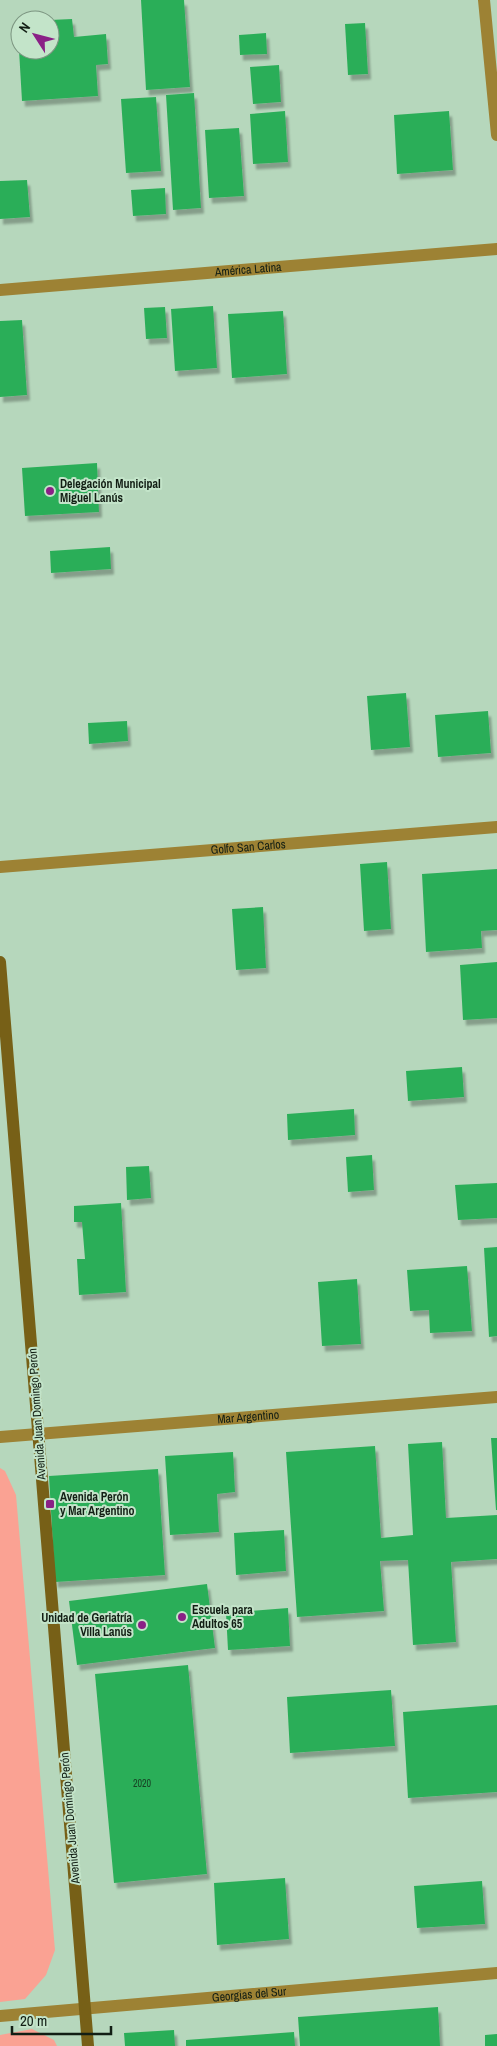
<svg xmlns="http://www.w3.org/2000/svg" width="497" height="2046" font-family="'Archivo Narrow',sans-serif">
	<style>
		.green { fill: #faa293 }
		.building { fill: #2cae59; filter: url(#shadow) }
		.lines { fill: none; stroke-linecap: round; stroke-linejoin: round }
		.street { stroke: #9d8234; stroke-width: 12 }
		.secondary { stroke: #776017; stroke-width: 12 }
		.poi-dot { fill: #8a2086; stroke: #c3e4c9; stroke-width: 2 }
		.labels { text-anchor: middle; stroke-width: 4; stroke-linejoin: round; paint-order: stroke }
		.number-label { font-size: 10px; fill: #184225 }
		.street-label { font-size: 12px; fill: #121e14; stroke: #c3e4c9 }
		.poi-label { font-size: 12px; font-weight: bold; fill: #121e14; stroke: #c3e4c9; text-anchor: start }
	</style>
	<defs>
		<filter id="shadow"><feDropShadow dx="3" dy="5.5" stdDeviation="1" flood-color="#0004"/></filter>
	</defs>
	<rect width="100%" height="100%" fill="#b6d7bc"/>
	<path class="green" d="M0,1468L5,1471L16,1495L55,1950L46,1975L25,1999L0,2002Z
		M32,2029L54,2040L57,2046H0V2035Z"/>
	<path class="building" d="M141,0H184L190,87L146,90Z
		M72,19L74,37L106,34L108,64L96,65L98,96L22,101L19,50H50V20Z
		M365,23L368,74L348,75L345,24Z
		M266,33L267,54L240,55L239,35Z
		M279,65L281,102L253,104L250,67Z
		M194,93L201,208L173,210L166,95Z
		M156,97L161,171L126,173L121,99Z
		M285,111L288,162L253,164L250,114Z
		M449,111L453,170L397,174L394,115Z
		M239,128L244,196L209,198L205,130Z
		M27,180L30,217L0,219V181Z
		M165,188L166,214L133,216L131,190Z
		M213,306L217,368L175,371L171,309Z
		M165,307L167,338L146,339L144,308Z
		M283,311L287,374L232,378L228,314Z
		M22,320L27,395L0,397V321Z
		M97,463L99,512L25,516L22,468Z
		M110,547L111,569L51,573L50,551Z
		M406,693L410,747L371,750L367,696Z
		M488,711L491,753L438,757L435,715Z
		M127,721L128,741L89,744L88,723Z
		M387,862L391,929L364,931L360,864Z
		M497,869V930L481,931L482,948L426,952L422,874Z
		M263,907L266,968L236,970L232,909Z
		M497,962V1018L463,1020L460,965Z
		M462,1067L464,1097L408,1101L406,1071Z
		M354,1109L355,1135L288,1140L287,1114Z
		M372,1155L374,1190L348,1192L346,1157Z
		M149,1166L151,1198L127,1200L126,1167Z
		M497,1183V1218L458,1220L455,1185Z
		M121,1203L126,1292L79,1295L77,1259H85L82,1222H74V1206Z
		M497,1247V1336L489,1337L484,1248Z
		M467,1266L472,1331L430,1333L429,1310L410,1311L407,1270Z
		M357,1279L361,1344L322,1346L318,1282Z
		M491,1438H497V1510H496Z
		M442,1442L446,1518L497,1515V1559L451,1562L456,1642L413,1645L408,1560L380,1561L384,1611L297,1617L286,1452L375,1446L381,1538L413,1535L408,1444Z
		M233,1452L235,1492L217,1494L219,1532L170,1535L165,1456Z
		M158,1469L165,1575L55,1582L49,1476Z
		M284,1530L286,1571L236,1575L234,1533Z
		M207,1584L215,1648L77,1665L69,1601Z
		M288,1608L290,1646L228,1650L226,1613Z
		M188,1665L207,1874L114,1883L95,1674Z
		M391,1690L395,1746L290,1753L287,1697Z
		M497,1705V1792L408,1798L403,1712Z
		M285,1878L289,1939L217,1945L214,1883Z
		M482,1881L485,1924L417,1928L414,1886Z
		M438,2007L440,2046H300L298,2017Z
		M174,2030L175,2046H125L124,2033Z
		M294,2032L295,2046H186V2040Z
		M497,2034V2046H485V2035Z"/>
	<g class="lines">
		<g class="street">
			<path d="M484,0L497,135"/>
			<path id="s1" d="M0,290L497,249"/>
			<path id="s2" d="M0,867L497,827"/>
			<path id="s3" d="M0,1437L497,1397"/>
			<path id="s4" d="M0,2016L497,1973"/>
		</g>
		<path class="secondary" d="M0,962L88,2046"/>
	</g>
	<g class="poi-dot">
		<circle cx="50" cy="491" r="5"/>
		<rect x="45" y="1499" width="10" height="10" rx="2.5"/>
		<circle cx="182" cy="1617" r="5"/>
		<circle cx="142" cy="1625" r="5"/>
	</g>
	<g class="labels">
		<g class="number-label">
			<text x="142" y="1787">2020</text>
		</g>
		<g class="street-label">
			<text dy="4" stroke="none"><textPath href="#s1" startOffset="249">América Latina</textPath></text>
			<text dy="4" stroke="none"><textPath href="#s2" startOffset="249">Golfo San Carlos</textPath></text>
			<text transform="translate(37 1414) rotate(-94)" y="4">Avenida Juan Domingo Perón</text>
			<text dy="4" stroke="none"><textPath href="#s3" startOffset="249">Mar Argentino</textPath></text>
			<text transform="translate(70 1818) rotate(-95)" y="4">Avenida Juan Domingo Perón</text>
			<text dy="4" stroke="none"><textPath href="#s4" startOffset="250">Georgias del Sur</textPath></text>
		</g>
		<g class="poi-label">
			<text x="60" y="488">Delegación Municipal<tspan x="60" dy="14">Miguel Lanús</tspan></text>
			<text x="60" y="1501">Avenida Perón<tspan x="60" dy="14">y Mar Argentino</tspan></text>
			<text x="192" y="1614">Escuela para<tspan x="192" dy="14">Adultos 65</tspan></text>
			<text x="132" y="1622" text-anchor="end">Unidad de Geriatría<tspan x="132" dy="14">Villa Lanús</tspan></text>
		</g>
	</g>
	<g transform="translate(35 35) rotate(306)"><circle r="24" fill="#c3e4c9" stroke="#7c9581"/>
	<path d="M0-4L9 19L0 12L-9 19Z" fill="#8a2086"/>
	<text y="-8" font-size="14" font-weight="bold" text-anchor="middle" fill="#121e14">N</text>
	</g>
	<path d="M12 2026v8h99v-8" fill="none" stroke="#121e14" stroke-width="2.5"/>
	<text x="20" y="2026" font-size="15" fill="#121e14" stroke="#c3e4c9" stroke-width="4" paint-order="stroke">20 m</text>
</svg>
